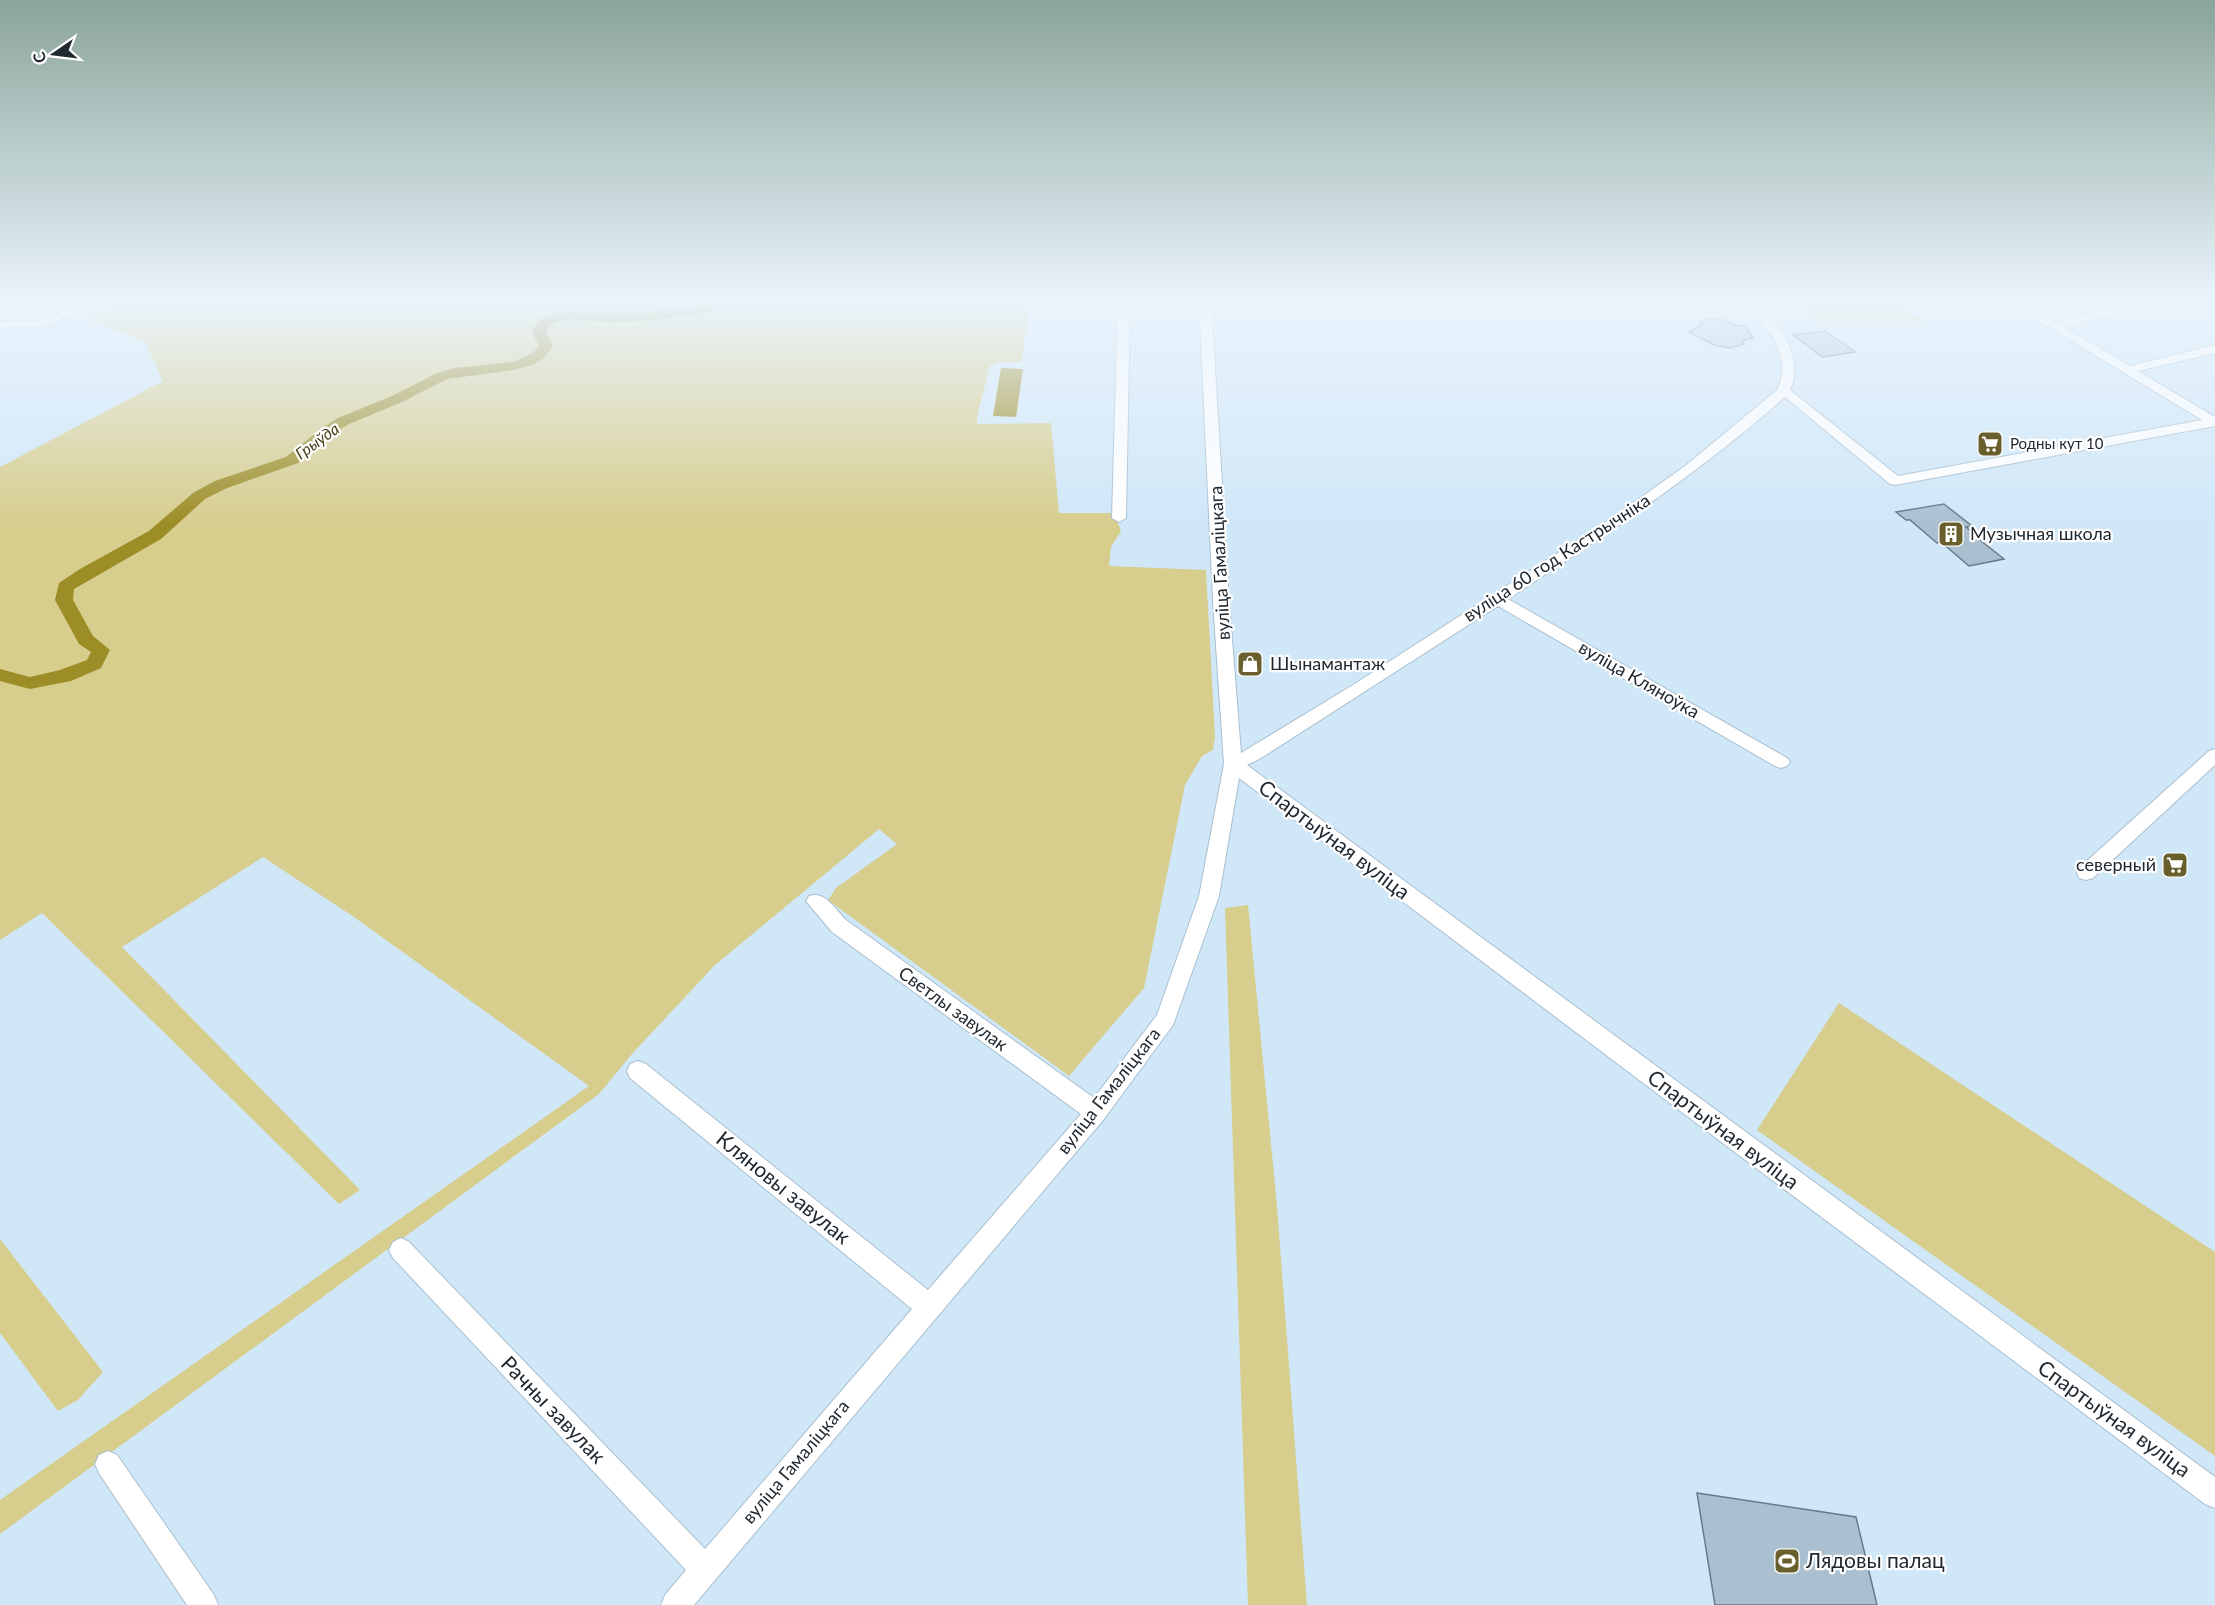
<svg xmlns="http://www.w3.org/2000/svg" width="2215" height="1605" font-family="Lato,sans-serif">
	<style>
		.green { fill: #d7cd8d }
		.water { fill: #9d8d26 }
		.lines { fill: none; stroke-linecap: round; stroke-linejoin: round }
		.river { fill: #9d8d26; fill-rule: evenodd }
		.building { fill: #aac0d1; stroke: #667a89; stroke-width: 1.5 }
		.minor-casing { stroke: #a9bfd0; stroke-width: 2 }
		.minor { fill: #fff; fill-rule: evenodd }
		.labels { text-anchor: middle; stroke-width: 4.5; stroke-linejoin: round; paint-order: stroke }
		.far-poi-label { font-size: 15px; fill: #212930; stroke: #fff; text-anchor: start }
		.far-water-label { font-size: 16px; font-style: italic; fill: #463f16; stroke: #fff }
		.poi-label { font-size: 18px; fill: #212930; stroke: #fff; text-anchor: start }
		.street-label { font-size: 18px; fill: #212930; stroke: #fff }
		.near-street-label { font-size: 21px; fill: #212930; stroke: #fff }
		.near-poi-label { font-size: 21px; fill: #212930; stroke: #fff; text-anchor: start }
	</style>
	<rect width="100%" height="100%" fill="#d0e7f8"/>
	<path class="green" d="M122,300H1031L1021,362H999L990,366L977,417V424L1051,423L1059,513H1114L1121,531L1111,547L1109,566L1206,570L1215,738L1213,750L1202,756L1185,785L1144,988L1069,1076L828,900L836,888L897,844L879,829L714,966L632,1054L599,1094L0,1534V1500L589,1086L354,917L263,857L122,947L360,1190L339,1204L42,913L0,940V467L163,381L145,342L89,320Z
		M1793,300H1894L1924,321H1817Z
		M1248,905L1277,1206L1307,1605H1248L1225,908Z
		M1839,1003L2215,1252V1456L1757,1130Z
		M0,1239L103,1372L78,1400L58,1411L0,1333Z"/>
	<path class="water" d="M1001,368L1023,369L1016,417L993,416Z"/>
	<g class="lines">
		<path class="river" d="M729,300H754L752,303C707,314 661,321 615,322C596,323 577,317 559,321C552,323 549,326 546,332L553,346L543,359L532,365L514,370L447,379L402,402L349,424L332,434L298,463L227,488L205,499L161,539L74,589L73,600L93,636L110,650L101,668L71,681L30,689L0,681V669L30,677L60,670L87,660L91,652L79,644L55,600L59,583L80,569L149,531L193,493L215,481L286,457L322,428L338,418L392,396L437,373L455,368L513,362L533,353L539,346L532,332C536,324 540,318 548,316C571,308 594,315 618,314C655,312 692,308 729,300Z"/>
	</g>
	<path class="building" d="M1711,318L1728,321L1734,325L1745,326L1753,338L1743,340L1744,344L1730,348L1714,345L1689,332L1702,324L1700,321Z
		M1825,331L1844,344L1855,352L1822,357L1793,335Z
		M1944,504L1972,526L1966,527L1977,536H1975L2004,559L1969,566L1941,542L1937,543L1910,520H1906L1896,512Z
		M1697,1493L1856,1517L1877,1605H1715Z"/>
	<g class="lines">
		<g class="minor-casing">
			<path id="minor" d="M95,300H112L43,326L0,328V322L38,321Z
				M1118,300H1130L1126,518L1119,522L1112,518Z
				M1199,300H1211L1229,601L1241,753L1353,685L1618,514L1685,466L1777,390C1793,356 1767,329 1749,300H1761C1779,329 1805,356 1790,390L1898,476L2202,420L2004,300H2018L2055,322L2150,300H2171L2169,302L2064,327L2130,366L2215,345V353L2138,371L2215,417V426L1895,485L1890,484L1785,397C1699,473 1604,536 1508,599L1787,758L1790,762L1787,766L1781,768L1775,766L1498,606L1261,758L1247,765L2215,1477V1508L2205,1504L1736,1153L1239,778L1219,896L1173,1025L1104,1119L694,1605H661L665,1595L686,1570L393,1258L389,1250L393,1242L401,1238L409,1242L705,1549L912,1309L630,1078L627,1071L630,1064L638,1061L646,1064L928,1290L1081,1114L832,932L806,901L809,896C825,890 836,910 846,920L1094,1098L1157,1015L1199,896L1224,764L1213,601Z
				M2215,749V765L2093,878L2086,880L2079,878L2077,873L2079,868L2209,751Z
				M108,1451L117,1455L214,1595L218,1605H187L99,1473L95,1464L99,1455Z"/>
		</g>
		<use href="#minor" class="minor"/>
	</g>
	<linearGradient id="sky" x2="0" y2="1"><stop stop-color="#8aa49a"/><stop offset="0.57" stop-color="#eaf4fc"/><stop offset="1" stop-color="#eaf4fc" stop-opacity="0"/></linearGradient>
	<rect width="2215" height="525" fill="url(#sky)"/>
	<defs>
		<g id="supermarket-square" transform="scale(1.35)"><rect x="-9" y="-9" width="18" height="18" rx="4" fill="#685f2c" stroke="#fff"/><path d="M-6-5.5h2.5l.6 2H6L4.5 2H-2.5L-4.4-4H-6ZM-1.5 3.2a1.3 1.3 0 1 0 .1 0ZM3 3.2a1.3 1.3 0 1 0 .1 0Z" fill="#fff"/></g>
		<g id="building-square" transform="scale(1.35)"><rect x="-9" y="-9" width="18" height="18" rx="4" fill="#685f2c" stroke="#fff"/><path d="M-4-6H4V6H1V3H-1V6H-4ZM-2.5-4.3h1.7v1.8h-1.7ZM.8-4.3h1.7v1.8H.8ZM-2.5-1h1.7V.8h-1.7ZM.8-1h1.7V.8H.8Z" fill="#fff"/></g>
		<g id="shop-square" transform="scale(1.35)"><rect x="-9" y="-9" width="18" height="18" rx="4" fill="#685f2c" stroke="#fff"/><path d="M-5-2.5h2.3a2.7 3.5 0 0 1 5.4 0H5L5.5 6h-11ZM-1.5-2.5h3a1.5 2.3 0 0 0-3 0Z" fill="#fff"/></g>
		<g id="stadium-square" transform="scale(1.35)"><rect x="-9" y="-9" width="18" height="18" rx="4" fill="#685f2c" stroke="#fff"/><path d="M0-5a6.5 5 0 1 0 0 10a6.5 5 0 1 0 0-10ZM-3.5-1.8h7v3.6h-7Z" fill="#fff"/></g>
	</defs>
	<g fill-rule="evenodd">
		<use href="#supermarket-square" x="1990" y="444"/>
		<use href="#building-square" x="1951" y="534"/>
		<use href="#shop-square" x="1250" y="664"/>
		<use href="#supermarket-square" x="2175" y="865"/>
		<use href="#stadium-square" x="1787" y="1561"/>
	</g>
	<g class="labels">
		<g class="far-poi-label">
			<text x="2010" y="449">Родны кут 10</text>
		</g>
		<g class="far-water-label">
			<text transform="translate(317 441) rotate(-36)" y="6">Грыўда</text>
		</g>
		<g class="poi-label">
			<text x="1970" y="540">Музычная школа</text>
			<text x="1270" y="670">Шынамантаж</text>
			<text x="2156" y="871" text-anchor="end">северный</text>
		</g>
		<g class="street-label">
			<text transform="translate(1557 558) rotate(-33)" y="6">вуліца 60 год Кастрычніка</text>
			<text transform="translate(1220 563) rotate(-93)" y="6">вуліца Гамаліцкага</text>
			<text transform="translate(1639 680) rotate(30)" y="6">вуліца Кляноўка</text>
			<text transform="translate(953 1009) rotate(36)" y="6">Светлы завулак</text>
			<text transform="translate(1109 1091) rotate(-52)" y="6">вуліца Гамаліцкага</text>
			<text transform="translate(796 1462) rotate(-50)" y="6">вуліца Гамаліцкага</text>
		</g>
		<g class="near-street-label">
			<text transform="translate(1334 840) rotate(37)" y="7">Спартыўная вуліца</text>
			<text transform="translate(1723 1130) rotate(37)" y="7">Спартыўная вуліца</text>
			<text transform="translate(783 1188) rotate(39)" y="7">Кляновы завулак</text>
			<text transform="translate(553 1410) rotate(46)" y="7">Рачны завулак</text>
			<text transform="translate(2114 1419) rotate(36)" y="7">Спартыўная вуліца</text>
		</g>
		<g class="near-poi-label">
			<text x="1806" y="1568">Лядовы палац</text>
		</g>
	</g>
	<g transform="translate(54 54) rotate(256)" stroke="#ffffff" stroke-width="4.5" paint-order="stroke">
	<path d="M0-4.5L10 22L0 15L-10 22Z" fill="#212930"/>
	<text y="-9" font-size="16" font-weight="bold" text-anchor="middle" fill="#212930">С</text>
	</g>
</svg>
